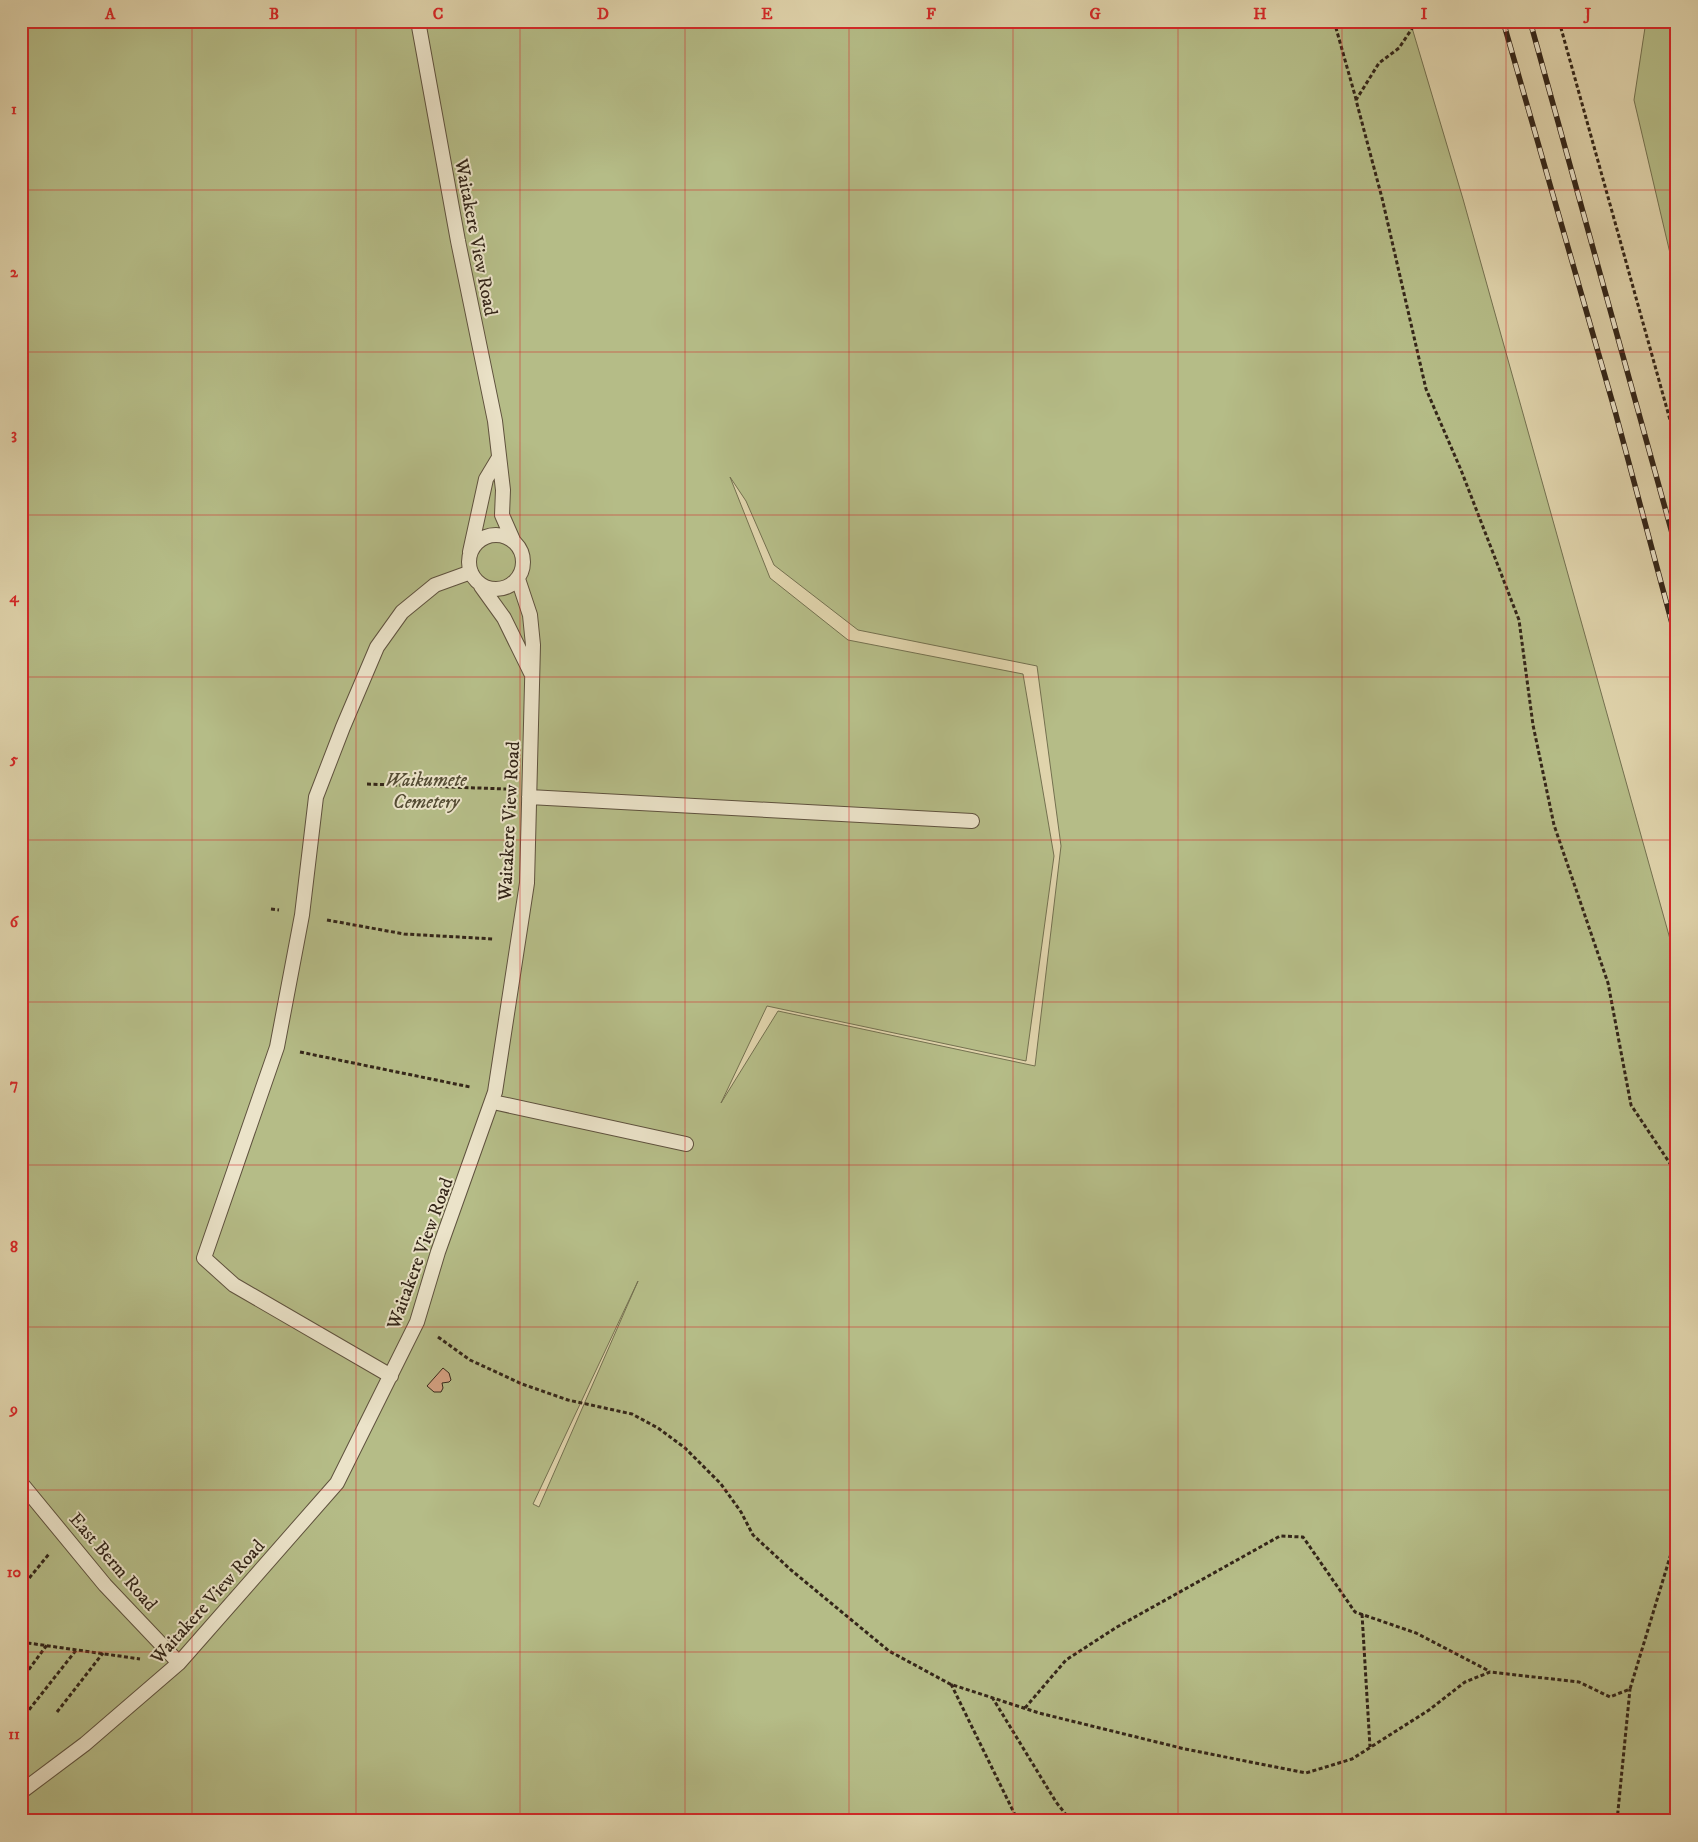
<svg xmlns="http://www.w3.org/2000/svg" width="1698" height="1842" font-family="'IM FELL DW Pica',serif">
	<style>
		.green { fill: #b5bc87; stroke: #747150; fill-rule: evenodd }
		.building { fill: #d6a283; stroke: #342619 }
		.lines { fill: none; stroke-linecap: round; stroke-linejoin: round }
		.service-casing { stroke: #5f523e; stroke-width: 16 }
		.path { stroke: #342619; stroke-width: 3; stroke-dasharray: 4 2.5; stroke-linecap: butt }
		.service { stroke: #ebe3c9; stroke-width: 14 }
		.rail-casing { stroke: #342619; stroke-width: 5.5 }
		.rail { stroke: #ebe3c9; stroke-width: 4; stroke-dasharray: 11; stroke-linecap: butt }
		.grid { fill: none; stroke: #d62828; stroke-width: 1; stroke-opacity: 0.55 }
		.labels { text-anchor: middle; stroke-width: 4; stroke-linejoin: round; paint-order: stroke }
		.street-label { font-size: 19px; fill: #342619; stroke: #ebe3c9 }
		.park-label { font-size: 19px; font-style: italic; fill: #544c34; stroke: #ebe3c9 }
		.neatline { fill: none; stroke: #d62828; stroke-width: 2 }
		.grid-label { font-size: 16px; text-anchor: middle; font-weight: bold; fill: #d62828 }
	</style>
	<rect width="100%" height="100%" fill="#e0d4ac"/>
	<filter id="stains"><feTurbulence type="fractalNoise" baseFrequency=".004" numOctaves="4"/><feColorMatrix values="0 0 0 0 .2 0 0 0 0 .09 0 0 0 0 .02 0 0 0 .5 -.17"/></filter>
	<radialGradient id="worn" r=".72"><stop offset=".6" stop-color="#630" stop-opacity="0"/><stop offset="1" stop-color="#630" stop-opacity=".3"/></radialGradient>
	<path class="green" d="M21,21H1410L1463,199L1677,964V1821H21ZM730,477L746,501L774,565L858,630L1037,666L1061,846L1035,1066L778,1011L721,1103L767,1006L1026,1061L1054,856L1023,674L848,640L770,578ZM638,1281L539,1507L533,1504Z
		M1646,21H1677V283L1634,100Z"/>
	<path class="building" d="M443,1368L449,1373L451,1380L449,1382L442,1383L443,1388L441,1392H434L427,1386Z"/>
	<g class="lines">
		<g class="service-casing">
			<path id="service" d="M418,21L458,241L495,421L503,490L502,515L513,540
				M469 562a27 27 0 1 1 54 0a27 27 0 1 1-54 0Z
				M470,552L486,479L498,459
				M481,586L504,618L531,673
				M529,797L972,821
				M493,1102L686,1144
				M391,1376L234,1285L204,1258L277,1047L302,915L316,797L343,727L377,647L402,612L435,585L471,572
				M21,1483L105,1585L179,1663
				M21,1792L85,1744L179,1663L337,1483L417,1322L438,1252L495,1092L527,883L533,645L530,615L518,579"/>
		</g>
		<path class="path" d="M1334,21L1356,99
			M1417,21L1399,48L1379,63L1356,100L1382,198L1426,389L1461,470L1519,620L1533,725L1554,825L1608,983L1631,1105L1677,1174
			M1559,21L1677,445
			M367,784L506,789
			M271,909L279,910
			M327,920L404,934L494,939
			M300,1052L470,1087
			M438,1337L470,1360L522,1384L568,1400L632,1414L658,1428L685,1448L721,1484L741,1512L753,1535L791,1570L889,1651L950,1684L1039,1713L1185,1749L1306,1773L1352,1759L1429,1710L1465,1682L1490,1672L1579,1682L1610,1697L1630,1689L1673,1547L1677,1528
			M21,1588L49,1554
			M1362,1614L1370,1747
			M21,1642L140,1659
			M21,1680L47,1645
			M951,1684L1018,1821
			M992,1697L1056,1802L1071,1821
			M1025,1708L1066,1660L1117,1627L1280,1536L1303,1537L1355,1612L1416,1633L1489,1671
			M57,1712L103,1653
			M21,1720L77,1649
			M1617,1821L1630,1689"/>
		<use href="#service" class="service"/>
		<g class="rail-casing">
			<path id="rail" d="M1503,21L1615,411L1677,642
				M1530,21L1677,551"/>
		</g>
		<use href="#rail" class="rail"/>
	</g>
	<path class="grid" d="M192,21V1821M356,21V1821M520,21V1821M685,21V1821M849,21V1821M1013,21V1821M1178,21V1821M1342,21V1821M1506,21V1821M21,190H1677M21,352H1677M21,515H1677M21,677H1677M21,840H1677M21,1002H1677M21,1165H1677M21,1327H1677M21,1490H1677M21,1652H1677"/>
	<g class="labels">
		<g class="street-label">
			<text transform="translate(477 237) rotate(79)" y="7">Waitakere View Road</text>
			<text transform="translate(508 821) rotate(-87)" y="7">Waitakere View Road</text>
			<text transform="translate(419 1253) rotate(-70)" y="7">Waitakere View Road</text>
			<text transform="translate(114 1561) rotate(49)" y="7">East Berm Road</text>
			<text transform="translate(207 1601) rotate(-48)" y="7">Waitakere View Road</text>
		</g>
		<g class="park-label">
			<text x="426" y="786">Waikumete<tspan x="426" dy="22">Cemetery</tspan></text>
		</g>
	</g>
	<rect width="1698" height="1842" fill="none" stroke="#e0d4ac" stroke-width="55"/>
	<rect x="28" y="28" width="1642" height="1786" class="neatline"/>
	<g class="grid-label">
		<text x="110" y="19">A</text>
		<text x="274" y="19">B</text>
		<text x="438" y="19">C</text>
		<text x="603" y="19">D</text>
		<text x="767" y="19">E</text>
		<text x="931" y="19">F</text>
		<text x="1095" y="19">G</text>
		<text x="1260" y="19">H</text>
		<text x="1424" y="19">I</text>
		<text x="1588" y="19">J</text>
		<text x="14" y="114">1</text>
		<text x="14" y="277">2</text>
		<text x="14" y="439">3</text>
		<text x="14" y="602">4</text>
		<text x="14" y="764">5</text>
		<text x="14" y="927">6</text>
		<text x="14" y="1089">7</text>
		<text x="14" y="1252">8</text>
		<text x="14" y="1414">9</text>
		<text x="14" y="1577">10</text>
		<text x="14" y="1739">11</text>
	</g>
	<rect width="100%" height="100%" filter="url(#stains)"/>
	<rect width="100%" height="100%" fill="url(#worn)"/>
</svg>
